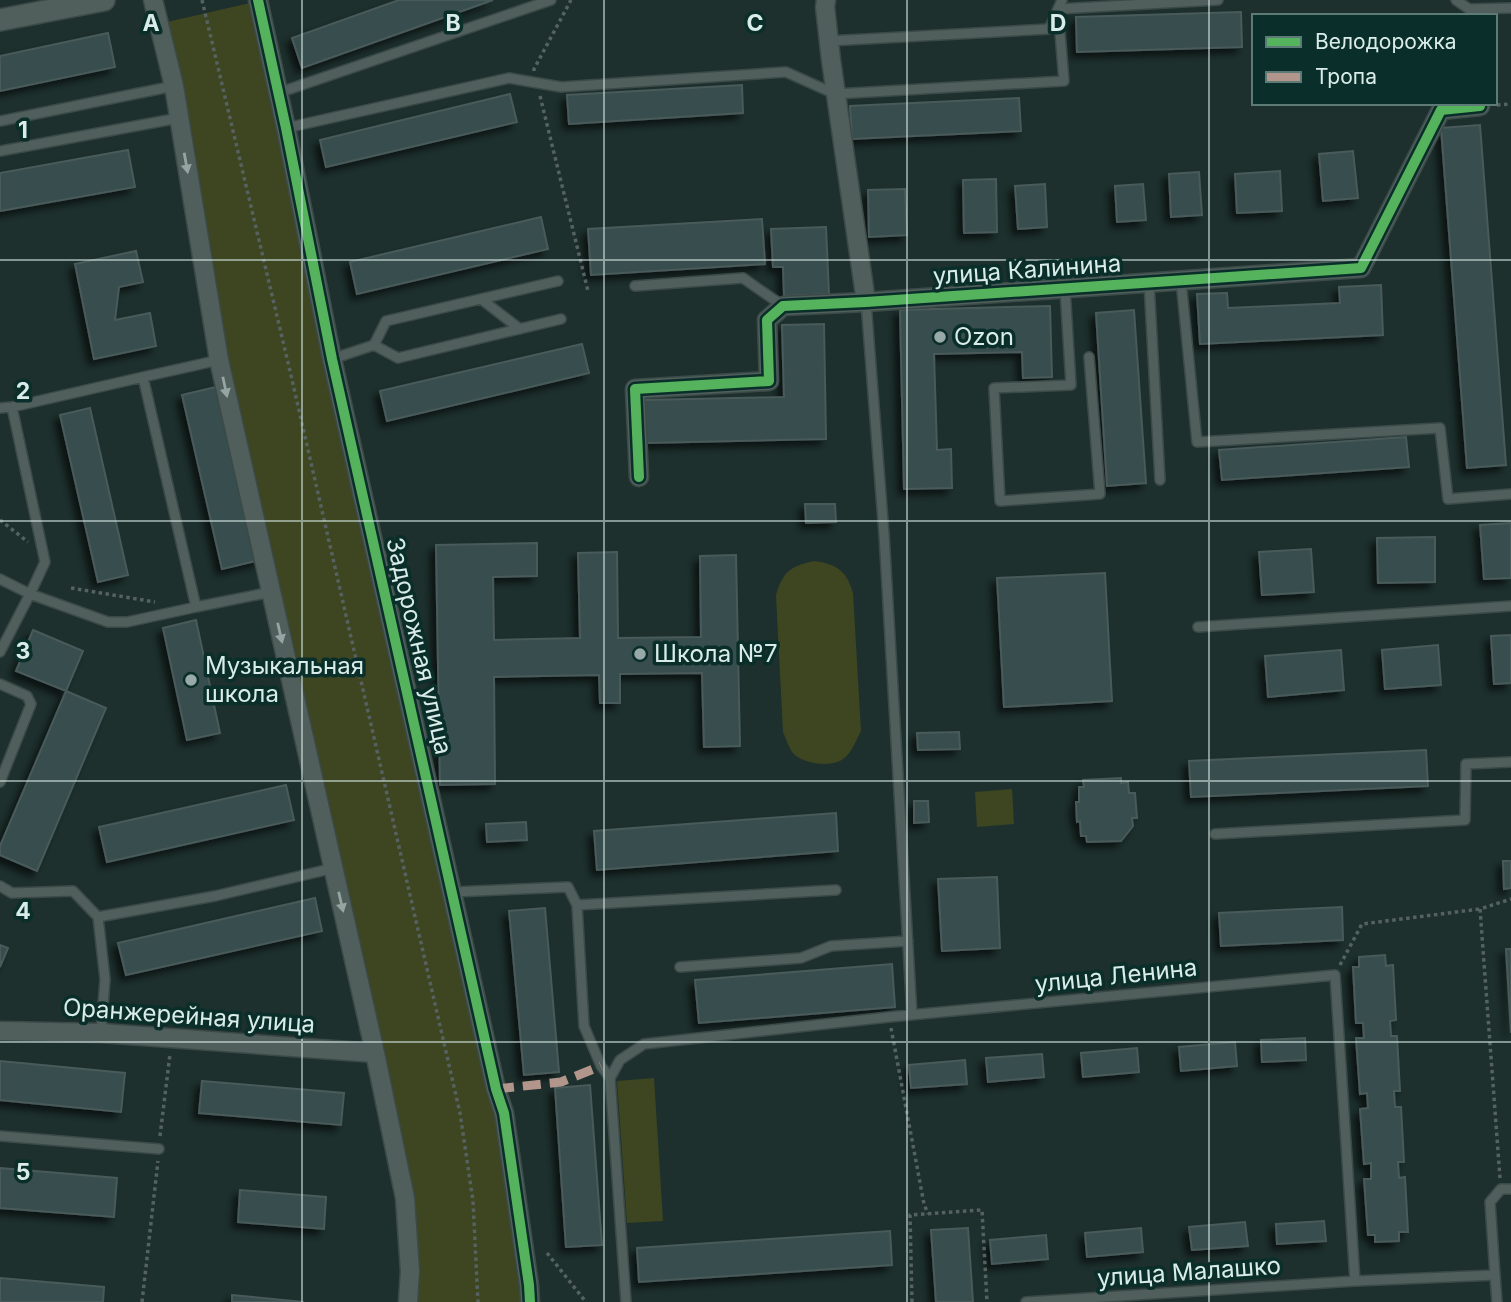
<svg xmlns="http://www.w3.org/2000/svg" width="1511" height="1302" font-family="Inter,sans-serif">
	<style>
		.green { fill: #3d4621 }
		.building { fill: #384d4d; stroke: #4a5a5a; stroke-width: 2; filter: url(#shadow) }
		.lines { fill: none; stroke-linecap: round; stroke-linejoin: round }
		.service-casing { stroke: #3b4a47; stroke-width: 12 }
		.minor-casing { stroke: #3b4a47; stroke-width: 21 }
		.tertiary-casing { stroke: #3b4a47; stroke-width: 24 }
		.path { stroke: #556260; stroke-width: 3.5; stroke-dasharray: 3.5 3.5; stroke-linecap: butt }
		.service { stroke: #505e5c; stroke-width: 9 }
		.minor { stroke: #505e5c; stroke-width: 18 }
		.tertiary { stroke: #505e5c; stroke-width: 21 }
		.quiet { stroke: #b2968c; stroke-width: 9; stroke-dasharray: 18 9; stroke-linecap: butt }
		.cycleway-casing { stroke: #0a2e29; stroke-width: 15 }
		.cycleway { stroke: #56b35d; stroke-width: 10 }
		.oneway { fill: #94a5a2 }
		.grid { fill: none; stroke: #d9ece9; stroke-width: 2; stroke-opacity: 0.55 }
		.poi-dot { fill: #97aaa7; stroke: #0a2e29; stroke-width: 2.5 }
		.labels { text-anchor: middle; stroke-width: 7; stroke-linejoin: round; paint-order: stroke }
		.street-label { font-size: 24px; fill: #d9ece9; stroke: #0a2e29 }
		.poi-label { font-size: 24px; fill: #d9ece9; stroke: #0a2e29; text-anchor: start }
		.grid-label { font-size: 23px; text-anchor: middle; font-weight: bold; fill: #d9ece9; stroke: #0a2e29; stroke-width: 7; stroke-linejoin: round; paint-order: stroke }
	</style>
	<defs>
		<filter id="shadow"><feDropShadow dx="-5.5" dy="5.5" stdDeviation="3.5" flood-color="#0009"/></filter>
	</defs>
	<rect width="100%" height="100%" fill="#1d302d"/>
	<path class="green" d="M250,3L496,1089L530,1302H411L405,1198L219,360L189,117L167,22Z
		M814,561C837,564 847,571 853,593L861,731C856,740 852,753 843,759C831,768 801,764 792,752C788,746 786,738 783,732L776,595C783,572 790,566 814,561Z
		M1012,789L1014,824L977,827L975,792Z
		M654,1078L663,1221L627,1223L617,1081Z"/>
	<path class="building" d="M399,0H493L302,68L292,38Z
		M1241,12L1242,47L1077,52L1076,17Z
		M108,33L115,67L0,91V56Z
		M742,85L743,113L569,124L567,95Z
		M510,94L517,122L326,167L320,140Z
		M1019,98L1021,131L852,139L850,106Z
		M1480,125L1506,465L1467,468L1441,128Z
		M128,150L135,187L0,211V173Z
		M1353,151L1358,198L1323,201L1319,154Z
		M1280,171L1282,211L1237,213L1235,174Z
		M1199,172L1202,215L1171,217L1169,174Z
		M996,179L997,232L964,233L963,180Z
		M1045,184L1047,227L1018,229L1015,186Z
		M1143,184L1146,220L1117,222L1115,186Z
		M905,189L907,235L869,237L868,190Z
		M541,217L548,249L357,294L350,262Z
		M762,219L765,264L591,275L588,229Z
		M826,227L829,294L784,296L783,267H773L771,229Z
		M136,251L143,282L119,287L115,320L150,313L156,346L94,359L75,264Z
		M1381,285L1383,335L1200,344L1197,294L1227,293L1228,308L1340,303L1339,287Z
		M1050,306L1052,377L1023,378L1022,352L934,354L937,450L951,449L952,488L904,489L900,310Z
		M1134,310L1146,483L1107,486L1096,313Z
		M824,324L826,439L646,443L645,400L784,397L782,325Z
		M582,344L589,373L387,421L380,391Z
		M220,386L260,560L222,569L182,395Z
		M90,408L128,575L98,582L60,415Z
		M1406,437L1409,467L1222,480L1219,450Z
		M805,504H835L836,522L806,523Z
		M1511,523V578L1484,579L1480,525Z
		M1435,537V582L1378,583L1377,538Z
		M537,543V576L493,577L494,640L580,638L578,553L617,552L618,638L701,637L700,556L736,555L740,746L704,747L702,673L620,674V703H600L599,675L494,677L495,784L440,785L436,545Z
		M1311,549L1314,592L1262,595L1259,552Z
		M1105,573L1112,701L1004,707L997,578Z
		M196,620L220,733L187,740L163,628Z
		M33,630L83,651L66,691L16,671Z
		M1511,635V683L1494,684L1491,636Z
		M1438,645L1441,685L1385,689L1382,650Z
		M1341,650L1344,690L1268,697L1265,656Z
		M66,691L106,708L37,871L0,855V846Z
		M959,732L960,749L918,750L917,733Z
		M1426,750L1428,786L1191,797L1189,761Z
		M1121,778V783L1128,782L1129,793H1135L1137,818H1132L1133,826L1121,841L1087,842L1086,836H1081L1080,821L1077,822L1076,802H1079V787H1084L1083,780Z
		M286,785L294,820L107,862L99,827Z
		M914,801H928L929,822L914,823Z
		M836,813L838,851L597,870L594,831Z
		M526,822L527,840L487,842L486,824Z
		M1503,861H1511V888L1504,889Z
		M997,877L1000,948L942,951L938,879Z
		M315,898L322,931L126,975L118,943Z
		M1342,907L1343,940L1221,946L1219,913Z
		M545,908L559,1072L524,1075L509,911Z
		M0,945L8,948L0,967Z
		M1506,949H1511V1033Z
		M1385,955L1386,966L1393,965L1396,1020L1390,1021L1391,1036H1397L1400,1091H1394L1395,1107H1401L1404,1162H1398L1399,1178L1405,1177L1408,1232H1399V1241L1375,1242V1235H1368L1364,1179H1371V1163L1364,1164L1360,1109L1368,1108L1367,1093L1360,1094L1356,1038H1364L1363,1023H1356L1353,967H1359V957Z
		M892,964L895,1007L699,1023L695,980Z
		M1305,1038L1306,1060L1262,1062L1261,1040Z
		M1235,1042L1237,1066L1181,1071L1179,1047Z
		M1137,1048L1139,1072L1083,1077L1081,1053Z
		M1042,1054L1044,1077L988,1082L986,1058Z
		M965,1060L967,1084L911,1088L909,1065Z
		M0,1061L125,1073L121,1112L0,1100Z
		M202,1081L344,1093L341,1125L199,1113Z
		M590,1085L602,1245L566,1247L555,1088Z
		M0,1168L117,1178L114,1217L0,1208Z
		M240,1190L326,1197L324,1229L238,1222Z
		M1324,1221L1326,1241L1277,1244L1276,1224Z
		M1245,1222L1248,1246L1192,1250L1189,1227Z
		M968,1228L973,1302H936L931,1230Z
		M1141,1228L1143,1252L1087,1257L1085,1233Z
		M890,1231L892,1265L639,1282L637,1248Z
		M1046,1235L1048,1259L992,1264L990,1240Z
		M0,1278L104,1287L103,1302H0Z
		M232,1295L304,1302H232Z"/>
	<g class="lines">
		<g class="service-casing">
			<path id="service" d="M1456,0L1469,9L1511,8
				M828,41L1049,29L1062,0
				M278,93L551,0
				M0,121L174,86
				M286,128L509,78L561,87L786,72L835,94L1064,81L1058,9L1218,0
				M0,151L179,118
				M1181,281L1197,442L1440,428L1448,499L1511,494
				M1149,283L1160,480
				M635,286L743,278L783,306
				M1065,289L1071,385L994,388L1000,501L1100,494L1089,357
				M481,299L520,329
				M866,302L884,534L912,1015
				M374,345L398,358L561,319
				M332,359L374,345L386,321L558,281
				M219,360L143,377L196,607L271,592
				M0,408L12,407L143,377
				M0,579L30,594L45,562L12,407
				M1198,627L1511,606
				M0,652L30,594L108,622H127L196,607
				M0,684L27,696L31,704L0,782
				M1215,834L1465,820L1466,764L1511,762
				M0,886L12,893L73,891L98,917
				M453,892L568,887L577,905L836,890
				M577,905L584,1026L601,1066L610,1078L626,1302
				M680,967L801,958L831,946L908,941
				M101,1033L105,979L98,917L215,896L334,868
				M610,1078L620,1060L644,1044L889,1017L1335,975L1355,1281
				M0,1136L159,1149
				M1495,1275L1497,1302
				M1026,1302L1355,1281L1495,1275L1490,1202L1501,1189H1511"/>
		</g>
		<g class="minor-casing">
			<path id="minor" d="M153,0L174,86L219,360L375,1053L405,1198L410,1271L408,1302
				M258,0L286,128L332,359L496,1089L504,1113L529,1285L530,1302
				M826,0L825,7L831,60L866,302
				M639,477L635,389L769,381L767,320L783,306L866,302L1361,268L1441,110L1480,106
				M0,1031L101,1033L375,1053"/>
		</g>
		<g class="tertiary-casing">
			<path id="tertiary" d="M0,20L104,0"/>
		</g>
		<path class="path" d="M202,0L290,371L460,1113L473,1201L478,1302
			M534,71V69L571,0
			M540,96L588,291
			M1497,105L1511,104
			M0,520L28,542
			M71,588L155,602
			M1340,965L1362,924L1480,909
			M891,1028L924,1204L928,1214
			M160,1136L170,1054
			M1500,1178L1480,909L1511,899
			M547,1253L586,1302
			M142,1302L158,1161
			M912,1302L910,1215L982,1210L987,1302"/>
		<use href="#service" class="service"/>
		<use href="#minor" class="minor"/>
		<use href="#tertiary" class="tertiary"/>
		<path class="quiet" d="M496,1089L561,1082L601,1066"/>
		<g class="cycleway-casing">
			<path id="cycleway" d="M258,0L286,128L332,359L496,1089L504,1113L529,1285L530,1302
				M639,477L635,389L769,381L767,320L783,306L866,302L1361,268L1441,110L1480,106"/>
		</g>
		<use href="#cycleway" class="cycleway"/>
	</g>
	<defs><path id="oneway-solid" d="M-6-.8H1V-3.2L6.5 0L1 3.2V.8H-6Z" transform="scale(1.75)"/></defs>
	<g class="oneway">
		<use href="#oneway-solid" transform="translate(186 163) rotate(80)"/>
		<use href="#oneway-solid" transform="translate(225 387) rotate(78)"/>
		<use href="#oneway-solid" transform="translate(280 633) rotate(77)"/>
		<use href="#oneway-solid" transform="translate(341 902) rotate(77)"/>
	</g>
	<path class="grid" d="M302,0V1302M604,0V1302M907,0V1302M1209,0V1302M0,260H1511M0,521H1511M0,781H1511M0,1042H1511"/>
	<g class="poi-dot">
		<circle cx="940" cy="337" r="7"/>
		<circle cx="640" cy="654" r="7"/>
		<circle cx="191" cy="680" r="7"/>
	</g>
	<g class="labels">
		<g class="street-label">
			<text transform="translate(1027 270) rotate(-4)" y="8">улица Калинина</text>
			<text transform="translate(419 646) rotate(77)" y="8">Задорожная улица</text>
			<text transform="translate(1116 976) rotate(-6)" y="8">улица Ленина</text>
			<text transform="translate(189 1016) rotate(4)" y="8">Оранжерейная улица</text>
			<text transform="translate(1189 1272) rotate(-4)" y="8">улица Малашко</text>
		</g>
		<g class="poi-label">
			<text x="954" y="345">Ozon</text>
			<text x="654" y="662">Школа №7</text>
			<text x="205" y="674">Музыкальная<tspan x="205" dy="28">школа</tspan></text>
		</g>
	</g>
	<g class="grid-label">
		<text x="151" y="31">A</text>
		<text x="453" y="31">B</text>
		<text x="755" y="31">C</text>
		<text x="1058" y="31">D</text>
		<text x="23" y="138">1</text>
		<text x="23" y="399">2</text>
		<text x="23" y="659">3</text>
		<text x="23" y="919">4</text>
		<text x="23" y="1180">5</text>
	</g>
	<rect x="1252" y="14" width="245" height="91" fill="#0a2e29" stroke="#5d7a76" stroke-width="2"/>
	<rect x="1266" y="37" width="35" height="10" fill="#56b35d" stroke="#5d7a76" stroke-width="2"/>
	<text x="1315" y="49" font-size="21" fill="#d9ece9">Велодорожка</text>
	<rect x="1266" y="72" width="35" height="10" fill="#b2968c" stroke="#5d7a76" stroke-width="2"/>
	<text x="1315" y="84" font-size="21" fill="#d9ece9">Тропа</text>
</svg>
